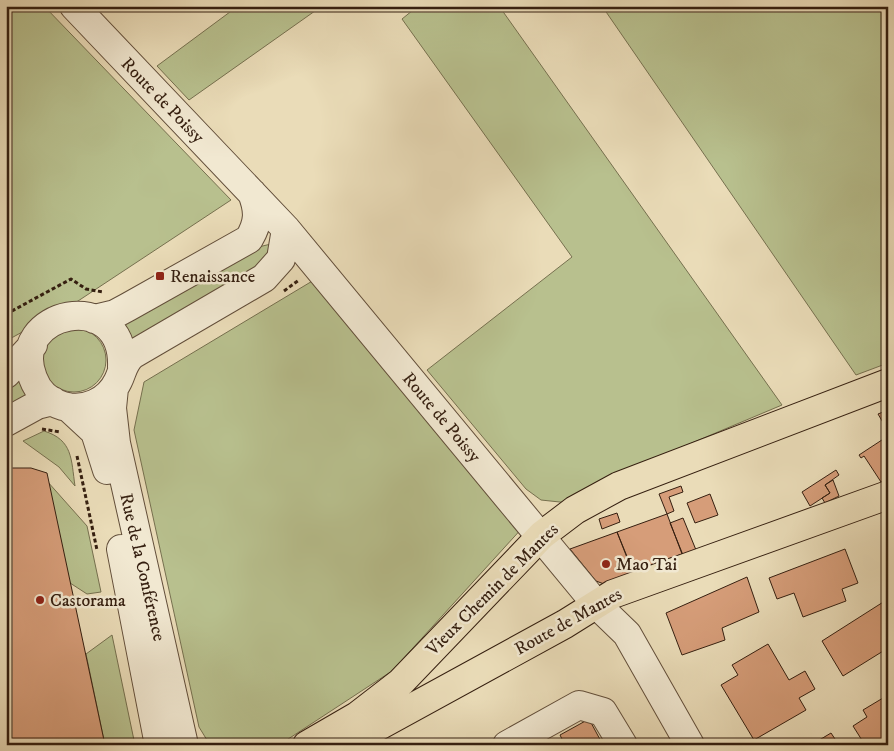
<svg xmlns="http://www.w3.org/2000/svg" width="894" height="751" font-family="'IM FELL DW Pica',serif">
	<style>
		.green { fill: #b8c08e; stroke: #76704f }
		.building { fill: #d69d79; stroke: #351f10 }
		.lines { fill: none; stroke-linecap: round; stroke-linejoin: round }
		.minor-casing { stroke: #624e3a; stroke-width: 30 }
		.major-casing { stroke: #351f10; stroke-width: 30 }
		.path { stroke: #351f10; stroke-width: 3; stroke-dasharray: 4 2.5; stroke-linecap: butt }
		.minor { stroke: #f1e8d1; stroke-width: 28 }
		.major { stroke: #eadcb8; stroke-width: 28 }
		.poi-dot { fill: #8f2418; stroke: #f1e8d1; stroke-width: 2 }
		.labels { text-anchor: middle; stroke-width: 5; stroke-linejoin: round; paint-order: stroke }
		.street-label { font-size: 18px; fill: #351f10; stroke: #f1e8d1 }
		.poi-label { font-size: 18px; fill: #351f10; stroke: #f1e8d1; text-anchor: start }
	</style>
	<rect width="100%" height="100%" fill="#eadcb8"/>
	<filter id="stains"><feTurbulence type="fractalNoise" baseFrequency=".004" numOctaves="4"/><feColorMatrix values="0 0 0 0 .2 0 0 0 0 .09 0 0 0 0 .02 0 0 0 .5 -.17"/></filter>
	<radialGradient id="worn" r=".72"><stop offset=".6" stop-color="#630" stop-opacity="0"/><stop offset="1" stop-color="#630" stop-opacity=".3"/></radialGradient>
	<path class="green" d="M6,6H44L231,200L78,301L6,341Z
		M238,6H322L189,100L157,66Z
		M418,6H499L782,405L630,469L569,503L541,500L526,489L427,370L572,257L402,19Z
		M602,6H888V363L856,375Z
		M271,244L259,272L130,347L117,321L250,249Z
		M314,280L460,448L465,468L498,503L524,526L392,671L279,745H210L199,727L134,430L144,382Z
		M42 360a32 32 0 1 1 64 0a32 32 0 1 1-64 0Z
		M28,370L39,393L6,411V381Z
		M44,431C73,440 71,459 75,486L59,467L23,441Z
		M47,481L87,526L101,592L87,594L67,581Z
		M112,635L135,745H105L86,654Z"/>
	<path class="building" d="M888,410V431L878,414Z
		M888,436V480L881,482L864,456L861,458L859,455Z
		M6,468H31L47,473L105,745H6Z
		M836,470L839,475L825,485L830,493L810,506L802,492Z
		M833,480L839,496L825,503L822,498L830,493L825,485Z
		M681,486L683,492L669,497L674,511L667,514L659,494Z
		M710,494L718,515L695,523L687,503Z
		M617,513L620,522L602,529L599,519Z
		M667,514L682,554L633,571L617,532Z
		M683,518L696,550L683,555L670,523Z
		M617,532L633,573L604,584L596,581L570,549Z
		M845,549L858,583L842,589L846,601L803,617L794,593L777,599L769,578Z
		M747,577L759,612L722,628L725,640L682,655L666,613Z
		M888,599V648L843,676L822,641Z
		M768,644L789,680L805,671L815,689L799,698L806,710L754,740L721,685L738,675L732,665Z
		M888,695V737L875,745H865L853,726L867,717L863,710Z
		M589,719L603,745H565L560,735Z
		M831,733L839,745H811Z"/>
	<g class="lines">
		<g class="minor-casing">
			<path id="minor" d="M74,6L286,229L597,605L627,634L690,745
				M94,319L115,314L128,307L249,239C259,222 259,211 252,193
				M122,367C125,285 6,311 33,378C38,392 49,402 63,406C84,412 108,402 118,381C123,371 123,363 132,355L264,278L281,259L286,229
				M6,374L33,345
				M114,388L112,408L116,443L184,745
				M68,407L95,432L107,470
				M6,422L37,405L53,401
				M121,549L159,745
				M507,745L579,705L603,712L623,745"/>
		</g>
		<g class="major-casing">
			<path id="major" d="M307,745L357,716L401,682L542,535L575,510L619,486L888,383
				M344,745L565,624L613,594L888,495"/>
		</g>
		<path class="path" d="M284,291L299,280
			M9,336L10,312L71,279L86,289L103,292
			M42,429L60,432
			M77,456L97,550"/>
		<use href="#minor" class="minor"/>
		<use href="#major" class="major"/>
	</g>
	<g class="poi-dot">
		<rect x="155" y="271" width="10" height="10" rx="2.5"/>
		<circle cx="606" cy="564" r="5"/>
		<circle cx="40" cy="600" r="5"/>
	</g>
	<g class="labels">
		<g class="street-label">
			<text transform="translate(163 100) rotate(46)" y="6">Route de Poissy</text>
			<text transform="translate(442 417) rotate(50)" y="6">Route de Poissy</text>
			<text transform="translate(143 567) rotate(77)" y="6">Rue de la Conférence</text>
			<text transform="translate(492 589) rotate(-45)" y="6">Vieux Chemin de Mantes</text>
			<text transform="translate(568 621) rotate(-29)" y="6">Route de Mantes</text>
		</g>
		<g class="poi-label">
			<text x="170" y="282">Renaissance</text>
			<text x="616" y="570">Mao Tai</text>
			<text x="50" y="606">Castorama</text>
		</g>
	</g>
	<rect width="894" height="751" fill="none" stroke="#eadcb8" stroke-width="25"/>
	<rect x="8" y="8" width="879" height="736" fill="none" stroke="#351f10" stroke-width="2.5"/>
	<rect x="12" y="12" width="869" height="726" fill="none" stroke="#351f10"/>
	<rect width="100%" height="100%" filter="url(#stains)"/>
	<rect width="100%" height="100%" fill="url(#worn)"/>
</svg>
